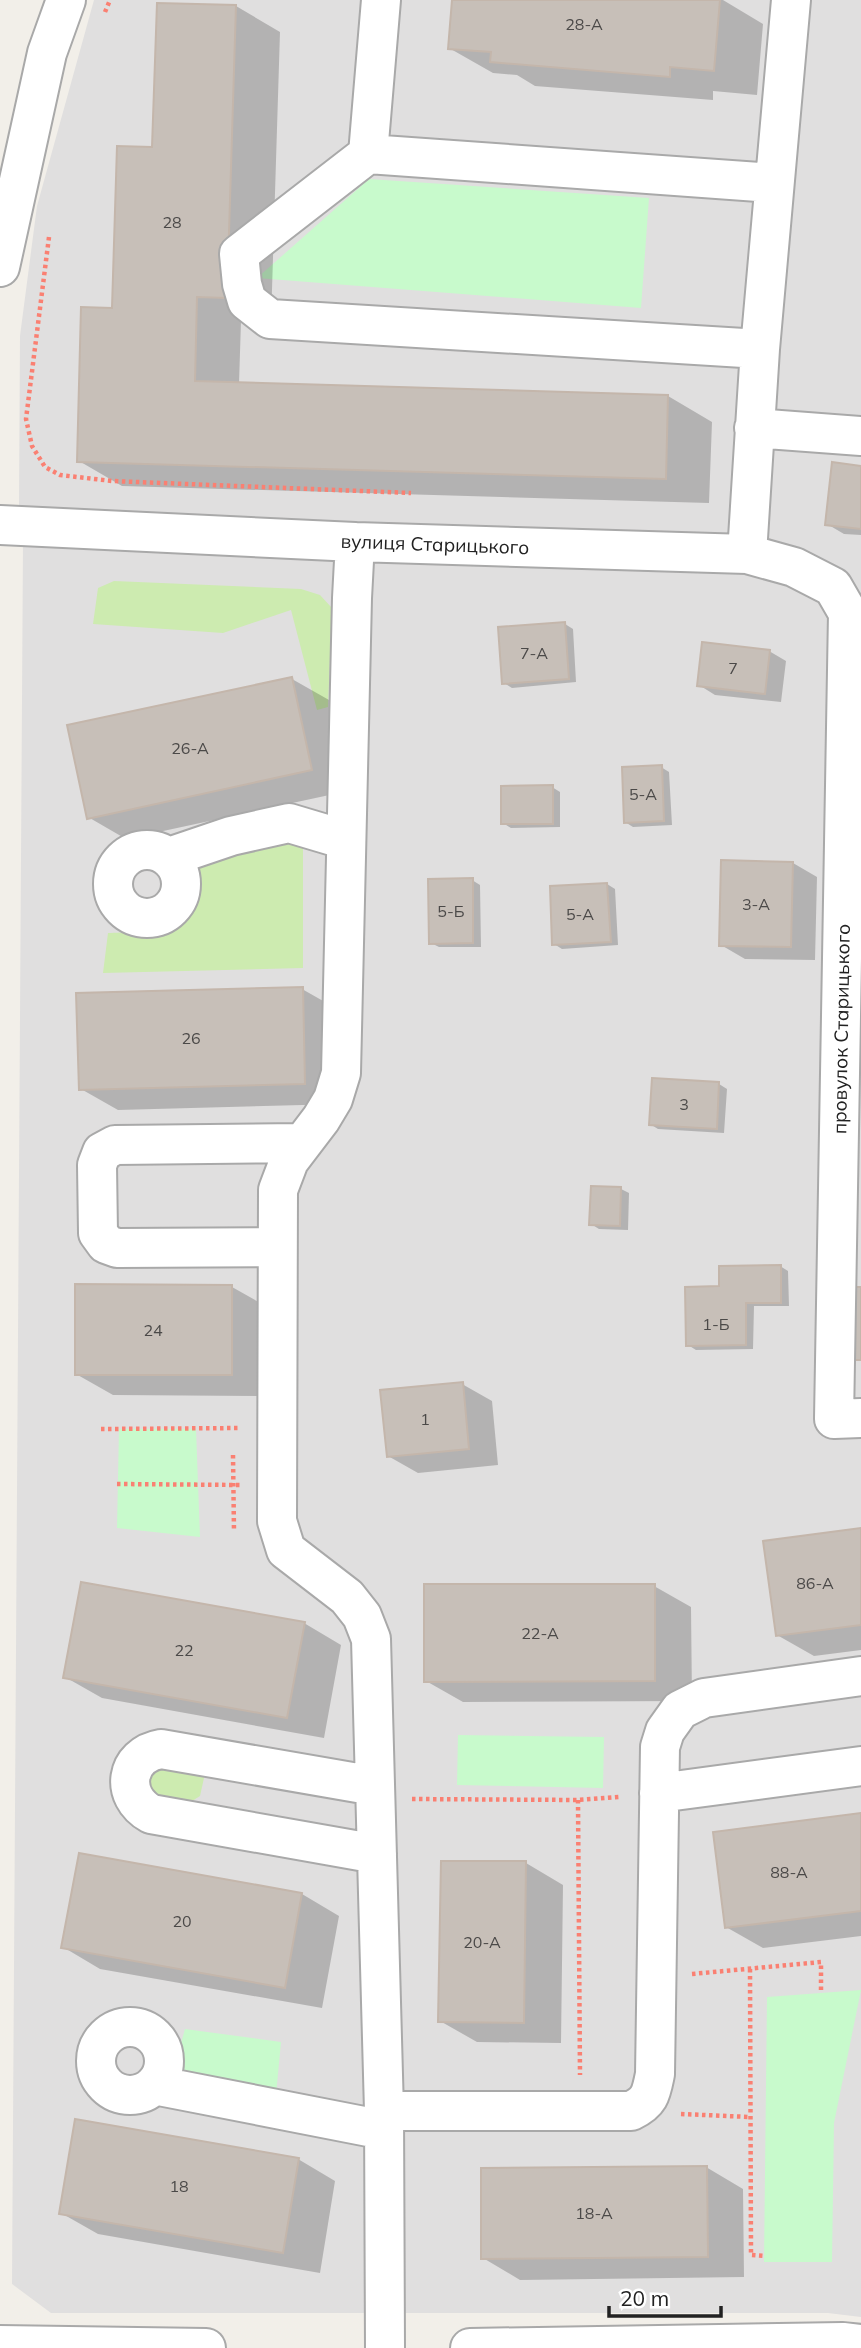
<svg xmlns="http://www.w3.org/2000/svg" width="861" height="2348" font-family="Mulish,sans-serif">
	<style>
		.residential { fill: #e0dfdf }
		.grass { fill: #cdebb0 }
		.park { fill: #c8facc }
		.shadow { fill: #0003 }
		.building { fill: #c7bfb8; stroke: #c4b6ab; stroke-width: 2 }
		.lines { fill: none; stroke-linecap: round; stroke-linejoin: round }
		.minor-casing { stroke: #a9a9a9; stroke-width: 42 }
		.path { stroke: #fa8072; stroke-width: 4.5; stroke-dasharray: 3.5 3.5; stroke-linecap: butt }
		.minor { stroke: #fff; stroke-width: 38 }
		.labels { text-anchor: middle; stroke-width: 7; stroke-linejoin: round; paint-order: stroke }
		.number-label { font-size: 16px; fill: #4b4948 }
		.street-label { font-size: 19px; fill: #222; stroke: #fff }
	</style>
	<rect width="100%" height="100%" fill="#f2efe9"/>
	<path class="residential" d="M94,0H861V2317L828,2313H51L12,2284L23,542L384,543L385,523L19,506L20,336L37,206Z"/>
	<path class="grass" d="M114,581L301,589L320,595L332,608L328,707L317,710L291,610L223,633L93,624L98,588Z
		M303,841V968L103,973L108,933C141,932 177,937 188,898C191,889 193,874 199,867C210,854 282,845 303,841Z
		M154,1763L206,1769L200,1796L189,1803L157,1796L148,1789V1777Z"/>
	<path class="park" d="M369,179L649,198L641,308L257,278Z
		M119,1429H196L200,1537L117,1528Z
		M458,1735L604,1737L603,1788L457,1785Z
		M861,1990L834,2123L832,2262H764L767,1997Z
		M185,2029L281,2042L276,2095L194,2080L181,2066L179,2050Z"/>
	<path class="shadow" d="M454,0H723L763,24L757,95L713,91V100L535,86L517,75L493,73L449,48Z
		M236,6L280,32L271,322L241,321L239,384L668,396L712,422L709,503L122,486L79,461L114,310Z
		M861,467V535L844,534L827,524Z
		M565,624L573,629L576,682L512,688L504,683Z
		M769,651L786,661L781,702L715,695L699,685Z
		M292,679L329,700L348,791L126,839L88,817Z
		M661,767L669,772L672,825L633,827L625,822Z
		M552,787L560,792V827L511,828L503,823Z
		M793,863L817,877L815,960L745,959L721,945Z
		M472,880L480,885L481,947H439L431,943Z
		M607,884L615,889L618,945L562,949L554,944Z
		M302,989L339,1010L342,1104L118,1110L81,1089Z
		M719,1084L727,1089L724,1133L658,1129L650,1124Z
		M621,1189L629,1193L628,1230L599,1229L591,1224Z
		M780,1266L788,1271L789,1306H754L753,1349L696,1350L688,1345L721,1288Z
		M232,1287L269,1308L268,1396L113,1395L76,1374Z
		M462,1384L492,1401L498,1465L418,1473L388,1456Z
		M861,1530V1650L814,1656L777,1635Z
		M654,1586L691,1607L692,1701L463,1702L426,1681Z
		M304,1623L341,1645L324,1738L102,1698L65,1677Z
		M861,1815V1936L763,1948L726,1927Z
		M526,1863L563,1885L561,2043L477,2042L440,2021Z
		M302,1894L339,1916L322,2008L100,1969L63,1947Z
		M298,2159L335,2181L320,2273L98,2234L61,2213Z
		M706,2167L743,2189L744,2277L520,2280L483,2258Z"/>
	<path class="building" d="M452,0H720L714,71L670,67V77L490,62L491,52L448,49Z
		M157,3L236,5L227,298L197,297L195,381L668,395L666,479L77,462L81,307L112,308L117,146L152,147Z
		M832,462L861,466V529L825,525Z
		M565,622L569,679L502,684L498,627Z
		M702,642L770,650L765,694L697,686Z
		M292,677L312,770L87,819L67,725Z
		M662,765L664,821L624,823L622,767Z
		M553,785V824H501V786Z
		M721,860L793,862L791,947L719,946Z
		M473,878V943L429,944L428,879Z
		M607,883L611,942L552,945L550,886Z
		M303,987L305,1084L79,1090L76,993Z
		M652,1078L719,1082L717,1129L649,1125Z
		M591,1186L621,1187L620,1226L589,1225Z
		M781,1265V1303H746V1345L686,1346L685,1287L719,1286V1266Z
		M75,1284L232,1285V1375H75Z
		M849,1287H861V1360H850Z
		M463,1382L469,1449L387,1457L380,1390Z
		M861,1528V1625L776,1636L763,1541Z
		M81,1582L305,1622L287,1718L63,1678Z
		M424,1584H655V1681L424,1682Z
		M861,1813V1911L725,1928L713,1832Z
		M79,1853L302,1893L285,1988L61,1948Z
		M441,1861H526L524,2023L438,2022Z
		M75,2119L299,2158L283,2253L59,2214Z
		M707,2166L708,2257L481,2259V2168Z"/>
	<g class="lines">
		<g class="minor-casing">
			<path id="minor" d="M381,0L368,154L239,254L242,284L247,301L270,319L760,349
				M368,154L773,183
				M0,267L47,53L66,0
				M754,428L861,436
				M0,525L355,542L747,554L794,567L833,587L848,613L834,1419L861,1418
				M355,542L352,598L341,1073L333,1099L321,1119L289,1161L278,1190L277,1521L286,1550L347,1597L362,1616L371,1639L384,2111L385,2348
				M747,554L760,349L791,0
				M113 884a34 34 0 1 1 68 0a34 34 0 1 1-68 0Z
				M169,857L231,836L289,823L346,840
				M277,1247L117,1248L106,1244L98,1233L97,1165L102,1152L115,1145L301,1143
				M375,1786L161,1749C125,1755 119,1796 151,1814L377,1854
				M659,1793L861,1766
				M96 2061a34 34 0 1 1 68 0a34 34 0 1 1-68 0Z
				M154,2085L384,2130
				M384,2111H631C650,2102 651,2094 655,2074L660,1747L665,1731L680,1710L704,1698L861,1676
				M0,2345L206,2348
				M470,2348L843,2342L861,2344"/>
		</g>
		<path class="path" d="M105,12L110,0
			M49,237L26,419L32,446L45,467L60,475L112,481L411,493
			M101,1429L241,1428
			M233,1455L234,1532
			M117,1484L241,1485
			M412,1799L578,1800L620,1797
			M578,1800L580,2075
			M750,1969L751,2255L765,2256
			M692,1974L821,1962V1993
			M681,2114L750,2117"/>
		<use href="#minor" class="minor"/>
	</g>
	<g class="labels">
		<g class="number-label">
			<text x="584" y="30">28-А</text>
			<text x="172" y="228">28</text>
			<text x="534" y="659">7-А</text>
			<text x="733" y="674">7</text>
			<text x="190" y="754">26-А</text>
			<text x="643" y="800">5-А</text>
			<text x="756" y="910">3-А</text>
			<text x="451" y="917">5-Б</text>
			<text x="580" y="920">5-А</text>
			<text x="191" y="1044">26</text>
			<text x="684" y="1110">3</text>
			<text x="716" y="1330">1-Б</text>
			<text x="153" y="1336">24</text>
			<text x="425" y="1425">1</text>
			<text x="815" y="1589">86-А</text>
			<text x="540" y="1639">22-А</text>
			<text x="184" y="1656">22</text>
			<text x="789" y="1878">88-А</text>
			<text x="182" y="1927">20</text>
			<text x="482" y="1948">20-А</text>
			<text x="179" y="2192">18</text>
			<text x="594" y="2219">18-А</text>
		</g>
		<g class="street-label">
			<text transform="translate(435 544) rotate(2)" y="7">вулиця Старицького</text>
			<text transform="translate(841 1029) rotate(-89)" y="7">провулок Старицького</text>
		</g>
	</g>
	<path d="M609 2306v10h112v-10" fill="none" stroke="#222222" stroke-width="3.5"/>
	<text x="620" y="2306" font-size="21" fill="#222222" stroke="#ffffff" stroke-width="5" paint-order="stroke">20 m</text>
</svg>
